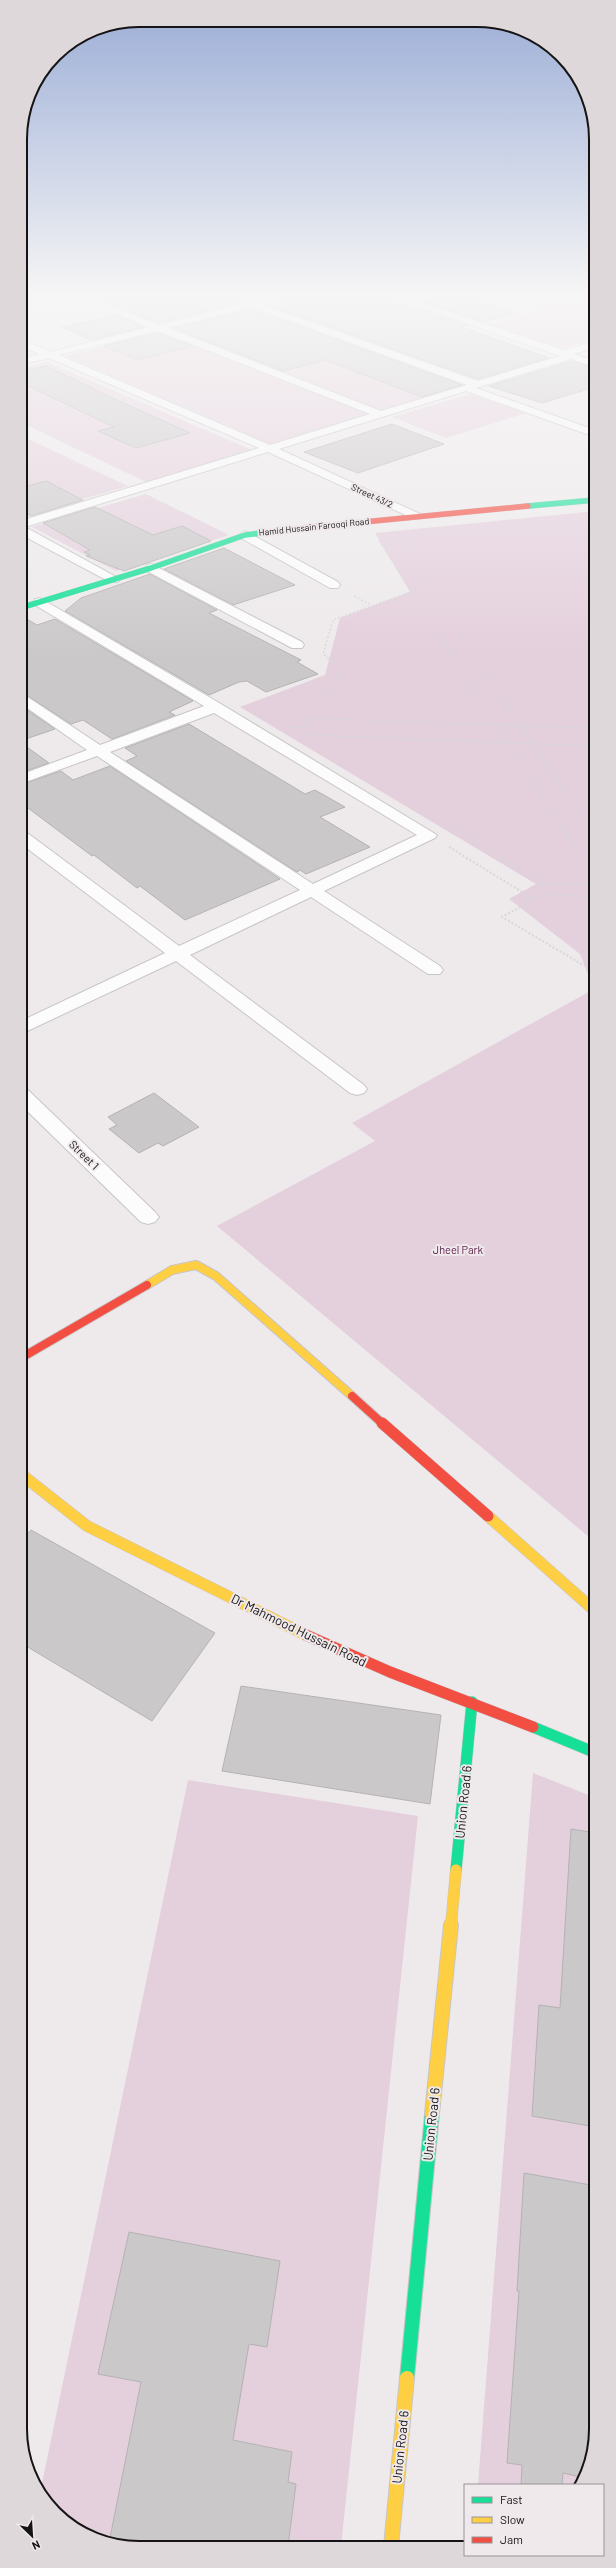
<svg xmlns="http://www.w3.org/2000/svg" width="616" height="2568" font-family="Barlow,sans-serif">
	<style>
		.green { fill: #e4cfdc }
		.building { fill: #cbc8c9; stroke: #b4b2b3 }
		.lines { fill: none; stroke-linecap: round; stroke-linejoin: round }
		.lane-casing { stroke: #c8c5c7; stroke-width: 2 }
		.street-casing { stroke: #c8c5c7; stroke-width: 2 }
		.fast-far2-casing { stroke: #c8c5c7; stroke-width: 6 }
		.fast-far1-casing { stroke: #c8c5c7; stroke-width: 12 }
		.fast-casing { stroke: #c8c5c7; stroke-width: 16 }
		.slow-far2-casing { stroke: #c8c5c7; stroke-width: 10 }
		.slow-far1-casing { stroke: #c8c5c7; stroke-width: 12 }
		.slow-casing { stroke: #c8c5c7; stroke-width: 16 }
		.jam-far2-casing { stroke: #c8c5c7; stroke-width: 6 }
		.jam-far1-casing { stroke: #c8c5c7; stroke-width: 10 }
		.jam-casing { stroke: #c8c5c7; stroke-width: 12 }
		.path-far1 { stroke: #d8d7d8; stroke-width: 1.5; stroke-dasharray: 2 2; stroke-linecap: butt }
		.path { stroke: #d8d7d8; stroke-width: 2; stroke-dasharray: 2 2; stroke-linecap: butt }
		.lane { fill: #fcfcfc; fill-rule: evenodd }
		.street { fill: #fcfcfc; fill-rule: evenodd }
		.fast-far2 { stroke: #16e098; stroke-width: 5.5 }
		.fast-far1 { stroke: #16e098; stroke-width: 11 }
		.fast { stroke: #16e098; stroke-width: 14 }
		.slow-far2 { stroke: #ffcf43; stroke-width: 8 }
		.slow-far1 { stroke: #ffcf43; stroke-width: 11 }
		.slow { stroke: #ffcf43; stroke-width: 14 }
		.jam-far2 { stroke: #f24e42; stroke-width: 5.5 }
		.jam-far1 { stroke: #f24e42; stroke-width: 8 }
		.jam { stroke: #f24e42; stroke-width: 11 }
		.labels { text-anchor: middle; stroke-width: 4; stroke-linejoin: round; paint-order: stroke }
		.far-street-label { font-size: 9px; fill: #151314; stroke: #efe9ec }
		.street-label { font-size: 11px; fill: #151314; stroke: #efe9ec }
		.park-label { font-size: 11px; fill: #5a1a46; stroke: #efe9ec }
		.near-street-label { font-size: 13px; fill: #151314; stroke: #efe9ec }
		.rim { fill: none; stroke: #151314; stroke-width: 2 }
	</style>
	<rect width="100%" height="100%" fill="#eeeaec"/>
	<path class="green" d="M579,298H595V339L563,348L486,324Z
		M256,310L461,383L463,386L379,411L171,331Z
		M161,333L370,414L270,444L65,356Z
		M47,362L252,450L146,482L20,422V369Z
		M471,394L526,413L446,438L392,417Z
		M20,435L128,486L20,517Z
		M146,494L229,535L116,571L32,527Z
		M595,511V1542L217,1226L375,1141L352,1123L594,989L580,954L509,899L536,884L240,707L325,675L340,618L410,592L375,533Z
		M533,1773L596,1798V2436L587,2474L580,2485H478Z
		M188,1780L418,1816L341,2546H116L80,2532L55,2513L40,2493Z"/>
	<path class="building" d="M94,298H268L251,300L159,323Z
		M284,298H394L469,325L462,327L549,358L478,379L267,305Z
		M411,298H472L517,313L483,322Z
		M252,309L462,385L422,397L325,360L283,371L173,328Z
		M116,315L144,327L91,340L62,327Z
		M158,333L193,346L137,360L104,346Z
		M573,361L595,368V387L542,403L489,386Z
		M46,366L92,388H90L190,433L136,448L98,431L114,427L20,382V372Z
		M392,424L444,444L358,473L304,452Z
		M46,481L83,500L31,516L20,510V488Z
		M95,507L153,535L182,526L211,541L124,571L86,556L90,555L84,552L90,550L43,523Z
		M224,548L295,585L233,605L164,569Z
		M150,574L217,610L209,613L301,660L297,662L318,674L266,692L247,681L239,682L209,695L65,611L81,598Z
		M20,615L37,625L55,619L193,701L169,712L175,715L112,739L83,720L71,724L20,691Z
		M20,705L55,729L20,741Z
		M189,724L305,794L315,790L345,807L320,817L370,847L306,874L300,870L297,872L126,761L137,756L125,748Z
		M20,742L49,763L20,773Z
		M110,766L280,879L185,920L140,886L137,888L94,855L92,856L20,802V785L61,771L73,780Z
		M154,1093L199,1127L163,1146L158,1143L139,1153L109,1129L117,1125L108,1117Z
		M31,1530L215,1633L152,1721L21,1643V1540Z
		M241,1686L441,1715L430,1804L222,1771Z
		M571,1829L596,1833V2127L532,2116L539,2005L560,2008Z
		M524,2173L596,2186V2288L594,2287L589,2399L596,2400V2436L585,2478L563,2473L562,2485H521L522,2465L507,2463L519,2291H517Z
		M129,2232L280,2261L267,2347L249,2344L233,2440L292,2452L288,2482L296,2484L288,2546H116L109,2543L141,2382L98,2374Z"/>
	<g class="lines">
		<g class="lane-casing">
			<path id="lane" d="M537,298L549,300L546,302Z"/>
		</g>
		<g class="street-casing">
			<path id="street" d="M78,298H90L159,325L251,301L283,298L262,305L478,381L560,356L395,298H407L564,350L595,341V347L574,354L595,361V367L571,359L476,388L595,430V437L466,391L279,449L420,514V518H412L268,452L25,527L120,579L118,582H110L20,534V521L259,448L49,358L20,365V359L40,354L20,346V339L51,352L149,327ZM252,307L467,385L381,411L168,328ZM158,331L370,414L270,445L59,355Z
				M245,531L338,582L340,585L338,588H330L241,538L239,535Z
				M151,564L302,642L304,645L302,648H292L147,571L145,568L147,565Z
				M40,598L221,704L437,835L435,838L324,891L440,966L443,970L440,974H428L311,897L190,955L364,1085L367,1089L364,1093L357,1095L350,1093L176,961L21,1034V1021L165,953L20,843V830L26,832L179,946L300,890L97,756L20,784V775L87,750L20,703V692L100,745L204,706L35,605L34,602L35,599ZM214,713L417,835L313,884L110,752Z
				M21,1088L28,1090L155,1212L159,1217L155,1222L148,1224L141,1222L21,1105Z"/>
		</g>
		<g class="fast-far2-casing">
			<path id="fast-far2" d="M528,506L595,500
				M20,608L151,568L245,535L302,528"/>
		</g>
		<g class="fast-far1-casing">
			<path id="fast-far1" d="M533,1727L596,1753
				M456,1870L472,1702"/>
		</g>
		<g class="fast-casing">
			<path id="fast" d="M407,2378L432,2114"/>
		</g>
		<g class="slow-far2-casing">
			<path id="slow-far2" d="M147,1285L172,1270L196,1265L216,1276L352,1396"/>
		</g>
		<g class="slow-far1-casing">
			<path id="slow-far1" d="M21,1474L87,1526L306,1635
				M488,1516L595,1611
				M451,1926L456,1870"/>
		</g>
		<g class="slow-casing">
			<path id="slow" d="M432,2114L451,1925
				M391,2547L407,2378"/>
		</g>
		<g class="jam-far2-casing">
			<path id="jam-far2" d="M302,528L528,506"/>
		</g>
		<g class="jam-far1-casing">
			<path id="jam-far1" d="M21,1358L147,1285
				M352,1396L383,1424"/>
		</g>
		<g class="jam-casing">
			<path id="jam" d="M382,1423L488,1516
				M306,1635L390,1672L533,1727"/>
		</g>
		<path class="path-far1" d="M398,538L521,725
			M379,541L497,725
			M354,596L371,605
			M305,718L502,725
			M304,725L305,718L344,670L323,654L333,620L413,591"/>
		<path class="path" d="M473,724L595,728
			M497,724L595,877
			M520,724L595,837
			M292,727H304
			M303,735L304,724
			M308,735L595,746
			M452,827L542,883L544,894L502,917L583,965H595
			M449,847L535,900
			M542,883L595,885
			M544,894L595,897"/>
		<use href="#lane" class="lane"/>
		<use href="#street" class="street"/>
		<use href="#fast-far2" class="fast-far2"/>
		<use href="#fast-far1" class="fast-far1"/>
		<use href="#fast" class="fast"/>
		<use href="#slow-far2" class="slow-far2"/>
		<use href="#slow-far1" class="slow-far1"/>
		<use href="#slow" class="slow"/>
		<use href="#jam-far2" class="jam-far2"/>
		<use href="#jam-far1" class="jam-far1"/>
		<use href="#jam" class="jam"/>
	</g>
	<linearGradient id="sky" x2="0" y2="1"><stop stop-color="#9badd6"/><stop offset="0.45" stop-color="#f7f6f6"/><stop offset="1" stop-color="#f7f6f6" stop-opacity="0"/></linearGradient>
	<rect width="616" height="657" fill="url(#sky)"/>
	<g class="labels">
		<g class="far-street-label">
			<text transform="translate(372 496) rotate(25)" y="3">Street 43/2</text>
			<text transform="translate(314 527) rotate(-6)" y="3">Hamid Hussain Farooqi Road</text>
		</g>
		<g class="street-label">
			<text transform="translate(84 1155) rotate(44)" y="4">Street 1</text>
		</g>
		<g class="park-label">
			<text x="458" y="1254">Jheel Park</text>
		</g>
		<g class="near-street-label">
			<text transform="translate(299 1630) rotate(26)" y="5">Dr Mahmood Hussain Road</text>
			<text transform="translate(463 1802) rotate(-84)" y="5">Union Road 6</text>
			<text transform="translate(431 2124) rotate(-84)" y="5">Union Road 6</text>
			<text transform="translate(400 2447) rotate(-84)" y="5">Union Road 6</text>
		</g>
	</g>
	<path d="M0 0H616V2568H0ZM139 27H477A112 112 0 0 1 589 139V2429A112 112 0 0 1 477 2541H139A112 112 0 0 1 27 2429V139A112 112 0 0 1 139 27Z" fill="#ded8db" fill-rule="evenodd"/>
	<path class="rim" d="M139 27H477A112 112 0 0 1 589 139V2429A112 112 0 0 1 477 2541H139A112 112 0 0 1 27 2429V139A112 112 0 0 1 139 27Z"/>
	<rect x="464" y="2484" width="140" height="72" fill="#efe9ec" stroke="#989396"/>
	<rect x="472" y="2497" width="20" height="6" fill="#16e098" stroke="#989396"/>
	<text x="500" y="2504" font-size="12" fill="#151314">Fast</text>
	<rect x="472" y="2517" width="20" height="6" fill="#ffcf43" stroke="#989396"/>
	<text x="500" y="2524" font-size="12" fill="#151314">Slow</text>
	<rect x="472" y="2537" width="20" height="6" fill="#f24e42" stroke="#989396"/>
	<text x="500" y="2544" font-size="12" fill="#151314">Jam</text>
	<g transform="translate(32 2536) rotate(155)" stroke="#efe9ec" stroke-width="3" paint-order="stroke">
	<path d="M0-3L7 15L0 10L-7 15Z" fill="#151314"/>
	<text y="-6" font-size="11" font-weight="bold" text-anchor="middle" fill="#151314">N</text>
	</g>
</svg>
